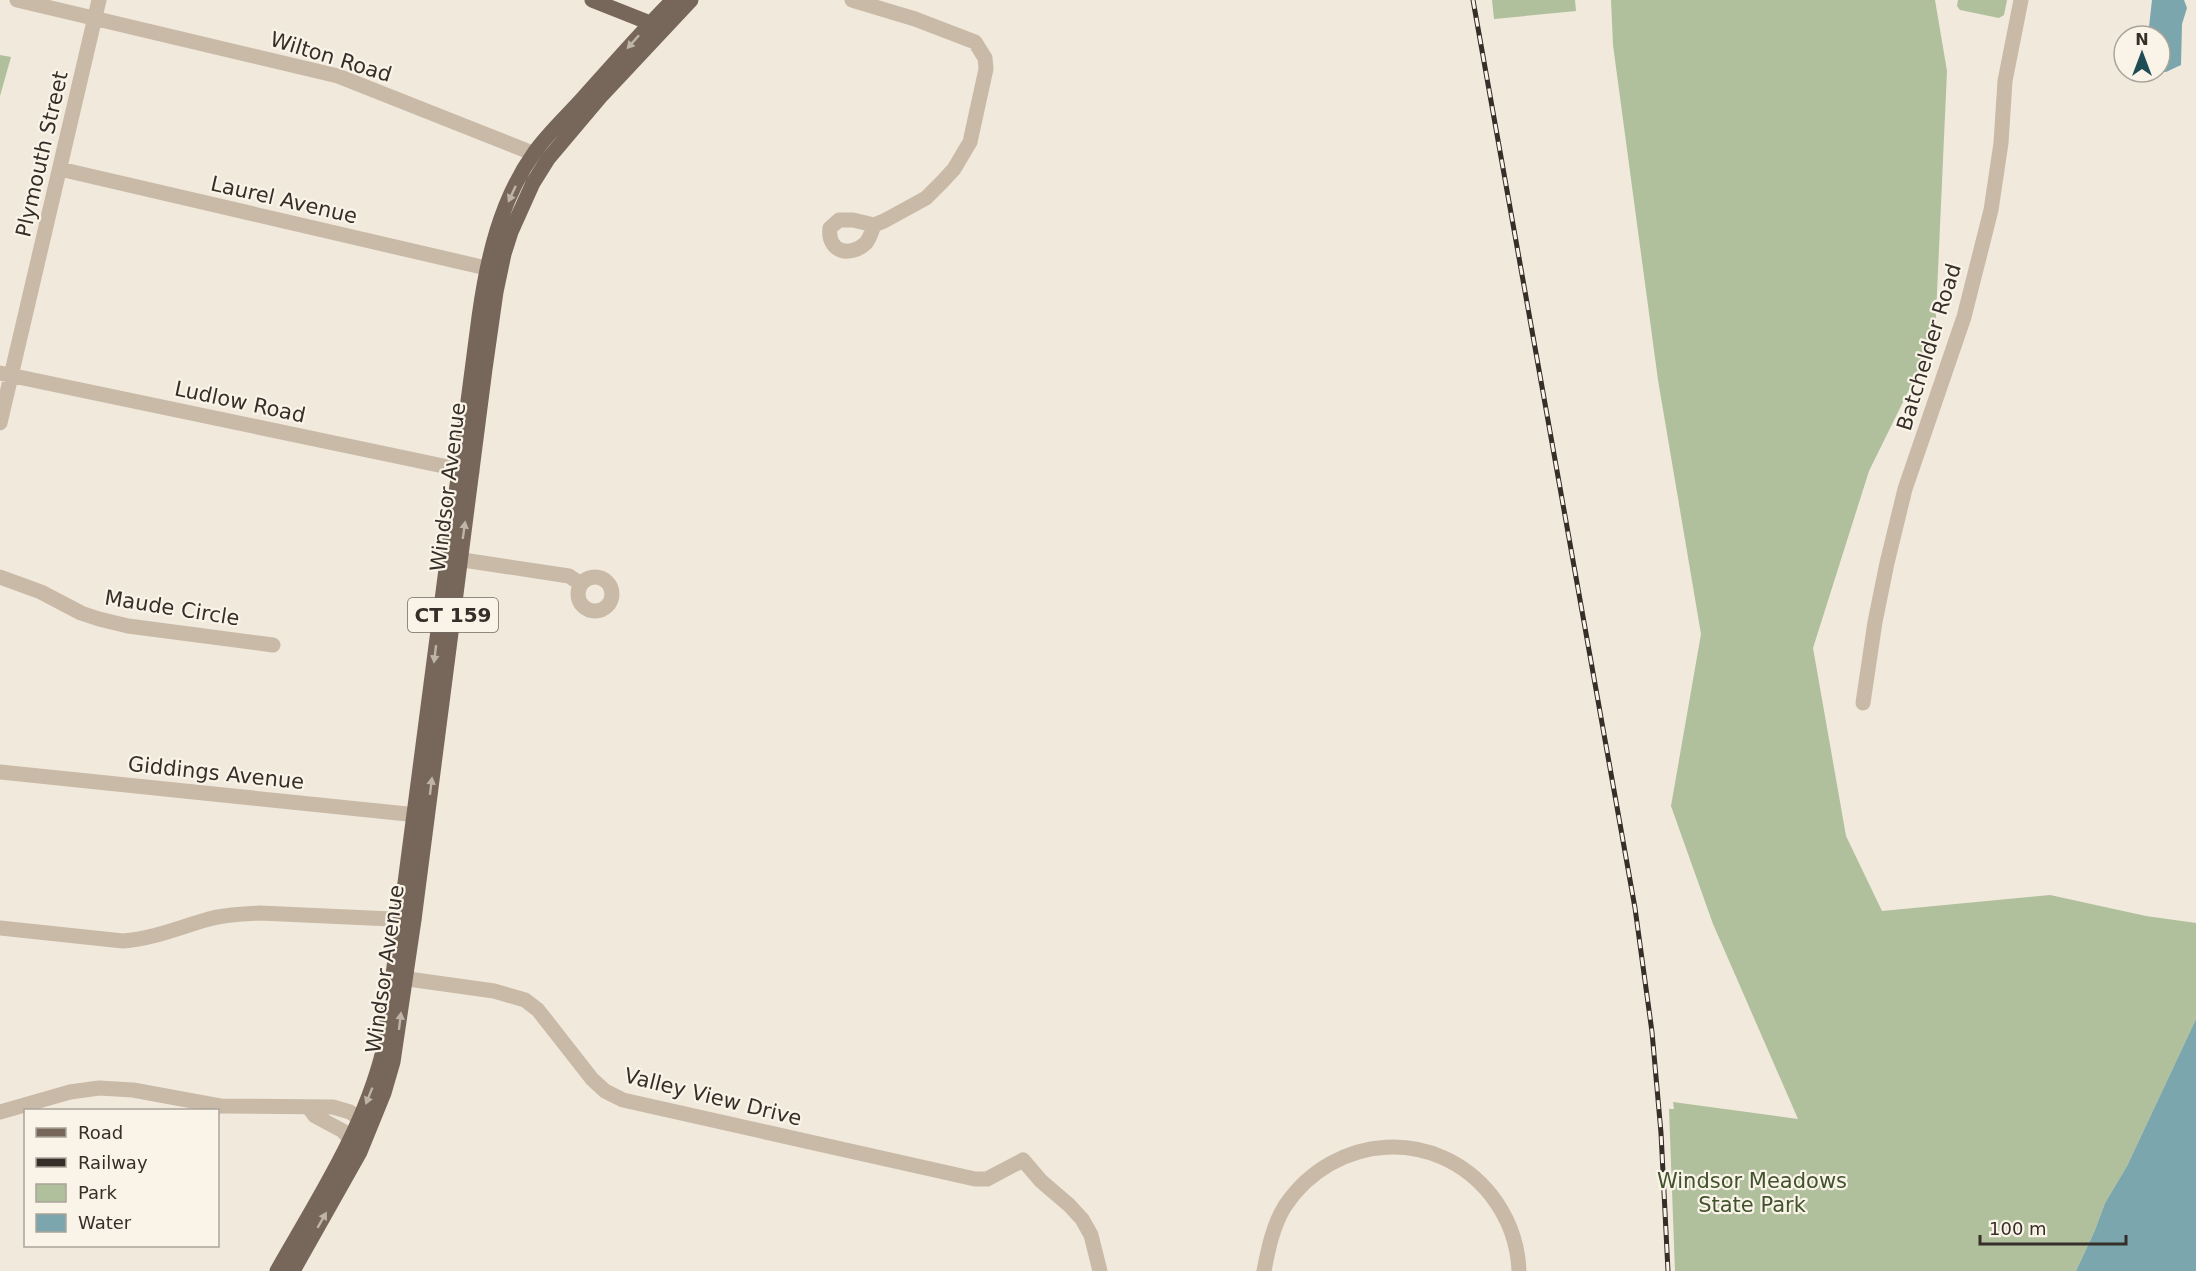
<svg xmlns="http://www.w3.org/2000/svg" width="2196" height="1271" font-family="'DejaVu Sans',sans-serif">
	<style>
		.green { fill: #b0bf9c }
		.water { fill: #7ca6ad }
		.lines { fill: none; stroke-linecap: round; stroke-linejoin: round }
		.minor { stroke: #c9baa8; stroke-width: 15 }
		.major { stroke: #77665a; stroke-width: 15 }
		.rail-casing { stroke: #362e28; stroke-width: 5 }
		.rail { stroke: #f9f3e8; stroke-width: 3; stroke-dasharray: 9; stroke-linecap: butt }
		.oneway { fill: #beb4a8 }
		.labels { text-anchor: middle; stroke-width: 4.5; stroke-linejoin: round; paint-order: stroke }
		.shield { fill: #f9f3e8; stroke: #706962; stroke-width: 1.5 }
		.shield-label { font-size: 20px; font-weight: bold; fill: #362e28 }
		.street-label { font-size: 21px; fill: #362e28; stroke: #f9f3e8 }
		.park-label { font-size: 21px; fill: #41532d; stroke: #f9f3e8 }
	</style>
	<rect width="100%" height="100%" fill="#f1e9dc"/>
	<path class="green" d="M1492,0H1575L1576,11L1494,19Z
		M1611,0H1935L1947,71L1935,337L1869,471L1813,648L1846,836L1882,911L2050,895L2146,916L2196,923V1019L2127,1166L2105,1203L2095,1230L2076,1271H1675L1669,1109H1674L1673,1102L1798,1119L1713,924L1671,806L1701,634L1658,380L1613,45Z
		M1958,0H2007L2004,15L1999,18L1960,10L1957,6Z
		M0,55L11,57L0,96Z"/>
	<path class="water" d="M2152,0H2184L2187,8L2182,24L2181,65L2166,72H2156H2160V36H2148Z
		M2196,1019V1271H2076L2095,1230L2105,1203L2127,1166Z"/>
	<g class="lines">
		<path class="minor" d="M17,0L338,76L545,158
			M852,0L915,19L975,42L985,58L986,69L970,142L954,169L942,182L926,198L884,221L874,225L853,220H839L830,228C827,252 850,258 866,243C870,238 872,231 874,225
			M60,169L499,271
			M0,373L472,472
			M0,423L99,0
			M450,558L569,576L581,584
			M578 594a17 17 0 1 1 34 0a17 17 0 1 1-34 0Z
			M0,577L41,592L81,613L99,619L128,626L273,645
			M1863,703L1875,622L1887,563L1905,489L1964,317L1991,210L2001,143L2005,81L2021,0
			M0,772L427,816
			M0,928L123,941C153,939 180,927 209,919C226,914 243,914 260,913L414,920
			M394,977L494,991L525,1000L538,1010L592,1079L605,1091L623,1100L975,1179H987L1023,1160L1041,1181L1069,1205L1082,1219L1091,1235L1100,1271
			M309,1108L315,1116L343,1131L357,1148
			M0,1112L70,1092L99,1088L133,1090L220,1106L333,1107L350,1112L368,1125
			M1264,1271C1268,1250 1273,1225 1285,1206C1334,1133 1436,1126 1491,1195C1508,1217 1518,1244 1519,1271"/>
		<path class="major" d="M592,0L650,23L658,28
			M277,1271C317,1200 363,1131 383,1051L479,317C487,259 500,201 534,153C548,133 567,116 583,98C613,65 642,31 673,0
			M293,1271L360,1152L384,1093L393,1062L414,920L485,369L496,292L504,254L511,232L533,183L548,159L602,95L691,0"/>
		<g class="rail-casing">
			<path id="rail" d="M1473,0L1635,908L1652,1032L1661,1133L1668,1271"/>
		</g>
		<use href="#rail" class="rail"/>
	</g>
	<defs><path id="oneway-solid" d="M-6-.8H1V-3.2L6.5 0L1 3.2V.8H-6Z" transform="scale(1.5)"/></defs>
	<g class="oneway">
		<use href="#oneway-solid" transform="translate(633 42) rotate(132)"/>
		<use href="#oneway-solid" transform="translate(512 194) rotate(115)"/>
		<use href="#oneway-solid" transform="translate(464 530) rotate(-82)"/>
		<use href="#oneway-solid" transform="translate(435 654) rotate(97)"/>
		<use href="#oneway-solid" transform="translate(431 786) rotate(-83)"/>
		<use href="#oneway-solid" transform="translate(400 1021) rotate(-83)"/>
		<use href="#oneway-solid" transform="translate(369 1096) rotate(112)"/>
		<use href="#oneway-solid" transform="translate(322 1220) rotate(-60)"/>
	</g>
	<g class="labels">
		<rect class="shield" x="408" y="598" width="90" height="34" rx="4.5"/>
		<g class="shield-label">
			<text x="453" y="622">CT 159</text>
		</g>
		<g class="street-label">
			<text transform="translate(331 57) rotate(17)" y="7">Wilton Road</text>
			<text transform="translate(42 154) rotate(-77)" y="7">Plymouth Street</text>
			<text transform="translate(284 200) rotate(13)" y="7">Laurel Avenue</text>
			<text transform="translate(1929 347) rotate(-73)" y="7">Batchelder Road</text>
			<text transform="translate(240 402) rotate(12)" y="7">Ludlow Road</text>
			<text transform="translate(448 487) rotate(-83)" y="7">Windsor Avenue</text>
			<text transform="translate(172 608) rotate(9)" y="7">Maude Circle</text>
			<text transform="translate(216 773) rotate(6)" y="7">Giddings Avenue</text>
			<text transform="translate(385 969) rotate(-82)" y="7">Windsor Avenue</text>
			<text transform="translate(713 1097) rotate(14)" y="7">Valley View Drive</text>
		</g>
		<g class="park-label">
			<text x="1752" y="1188">Windsor Meadows<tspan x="1752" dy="24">State Park</tspan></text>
		</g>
	</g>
	<rect x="24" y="1109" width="195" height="138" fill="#f9f3e8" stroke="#aba49b" stroke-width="1.5"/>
	<rect x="36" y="1128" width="30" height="9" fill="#77665a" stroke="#aba49b" stroke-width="1.5"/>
	<text x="78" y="1139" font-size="18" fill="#362e28">Road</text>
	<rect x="36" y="1158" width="30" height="9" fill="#362e28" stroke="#aba49b" stroke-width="1.5"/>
	<text x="78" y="1169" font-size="18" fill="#362e28">Railway</text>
	<rect x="36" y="1184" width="30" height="18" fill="#b0bf9c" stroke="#aba49b" stroke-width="1.5"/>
	<text x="78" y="1199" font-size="18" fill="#362e28">Park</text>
	<rect x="36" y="1214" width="30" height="18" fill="#7ca6ad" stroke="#aba49b" stroke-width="1.5"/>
	<text x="78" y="1229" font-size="18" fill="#362e28">Water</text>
	<g transform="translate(2142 54)"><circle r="28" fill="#f9f3e8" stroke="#aba49b" stroke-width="1.5"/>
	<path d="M0-4.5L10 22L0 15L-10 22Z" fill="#1f4d56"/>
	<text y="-9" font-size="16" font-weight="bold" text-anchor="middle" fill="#362e28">N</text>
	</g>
	<path d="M1980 1235v9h146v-9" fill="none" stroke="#362e28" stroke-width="3"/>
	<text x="1989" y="1235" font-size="18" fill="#362e28" stroke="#f9f3e8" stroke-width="4.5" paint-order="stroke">100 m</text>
</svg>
